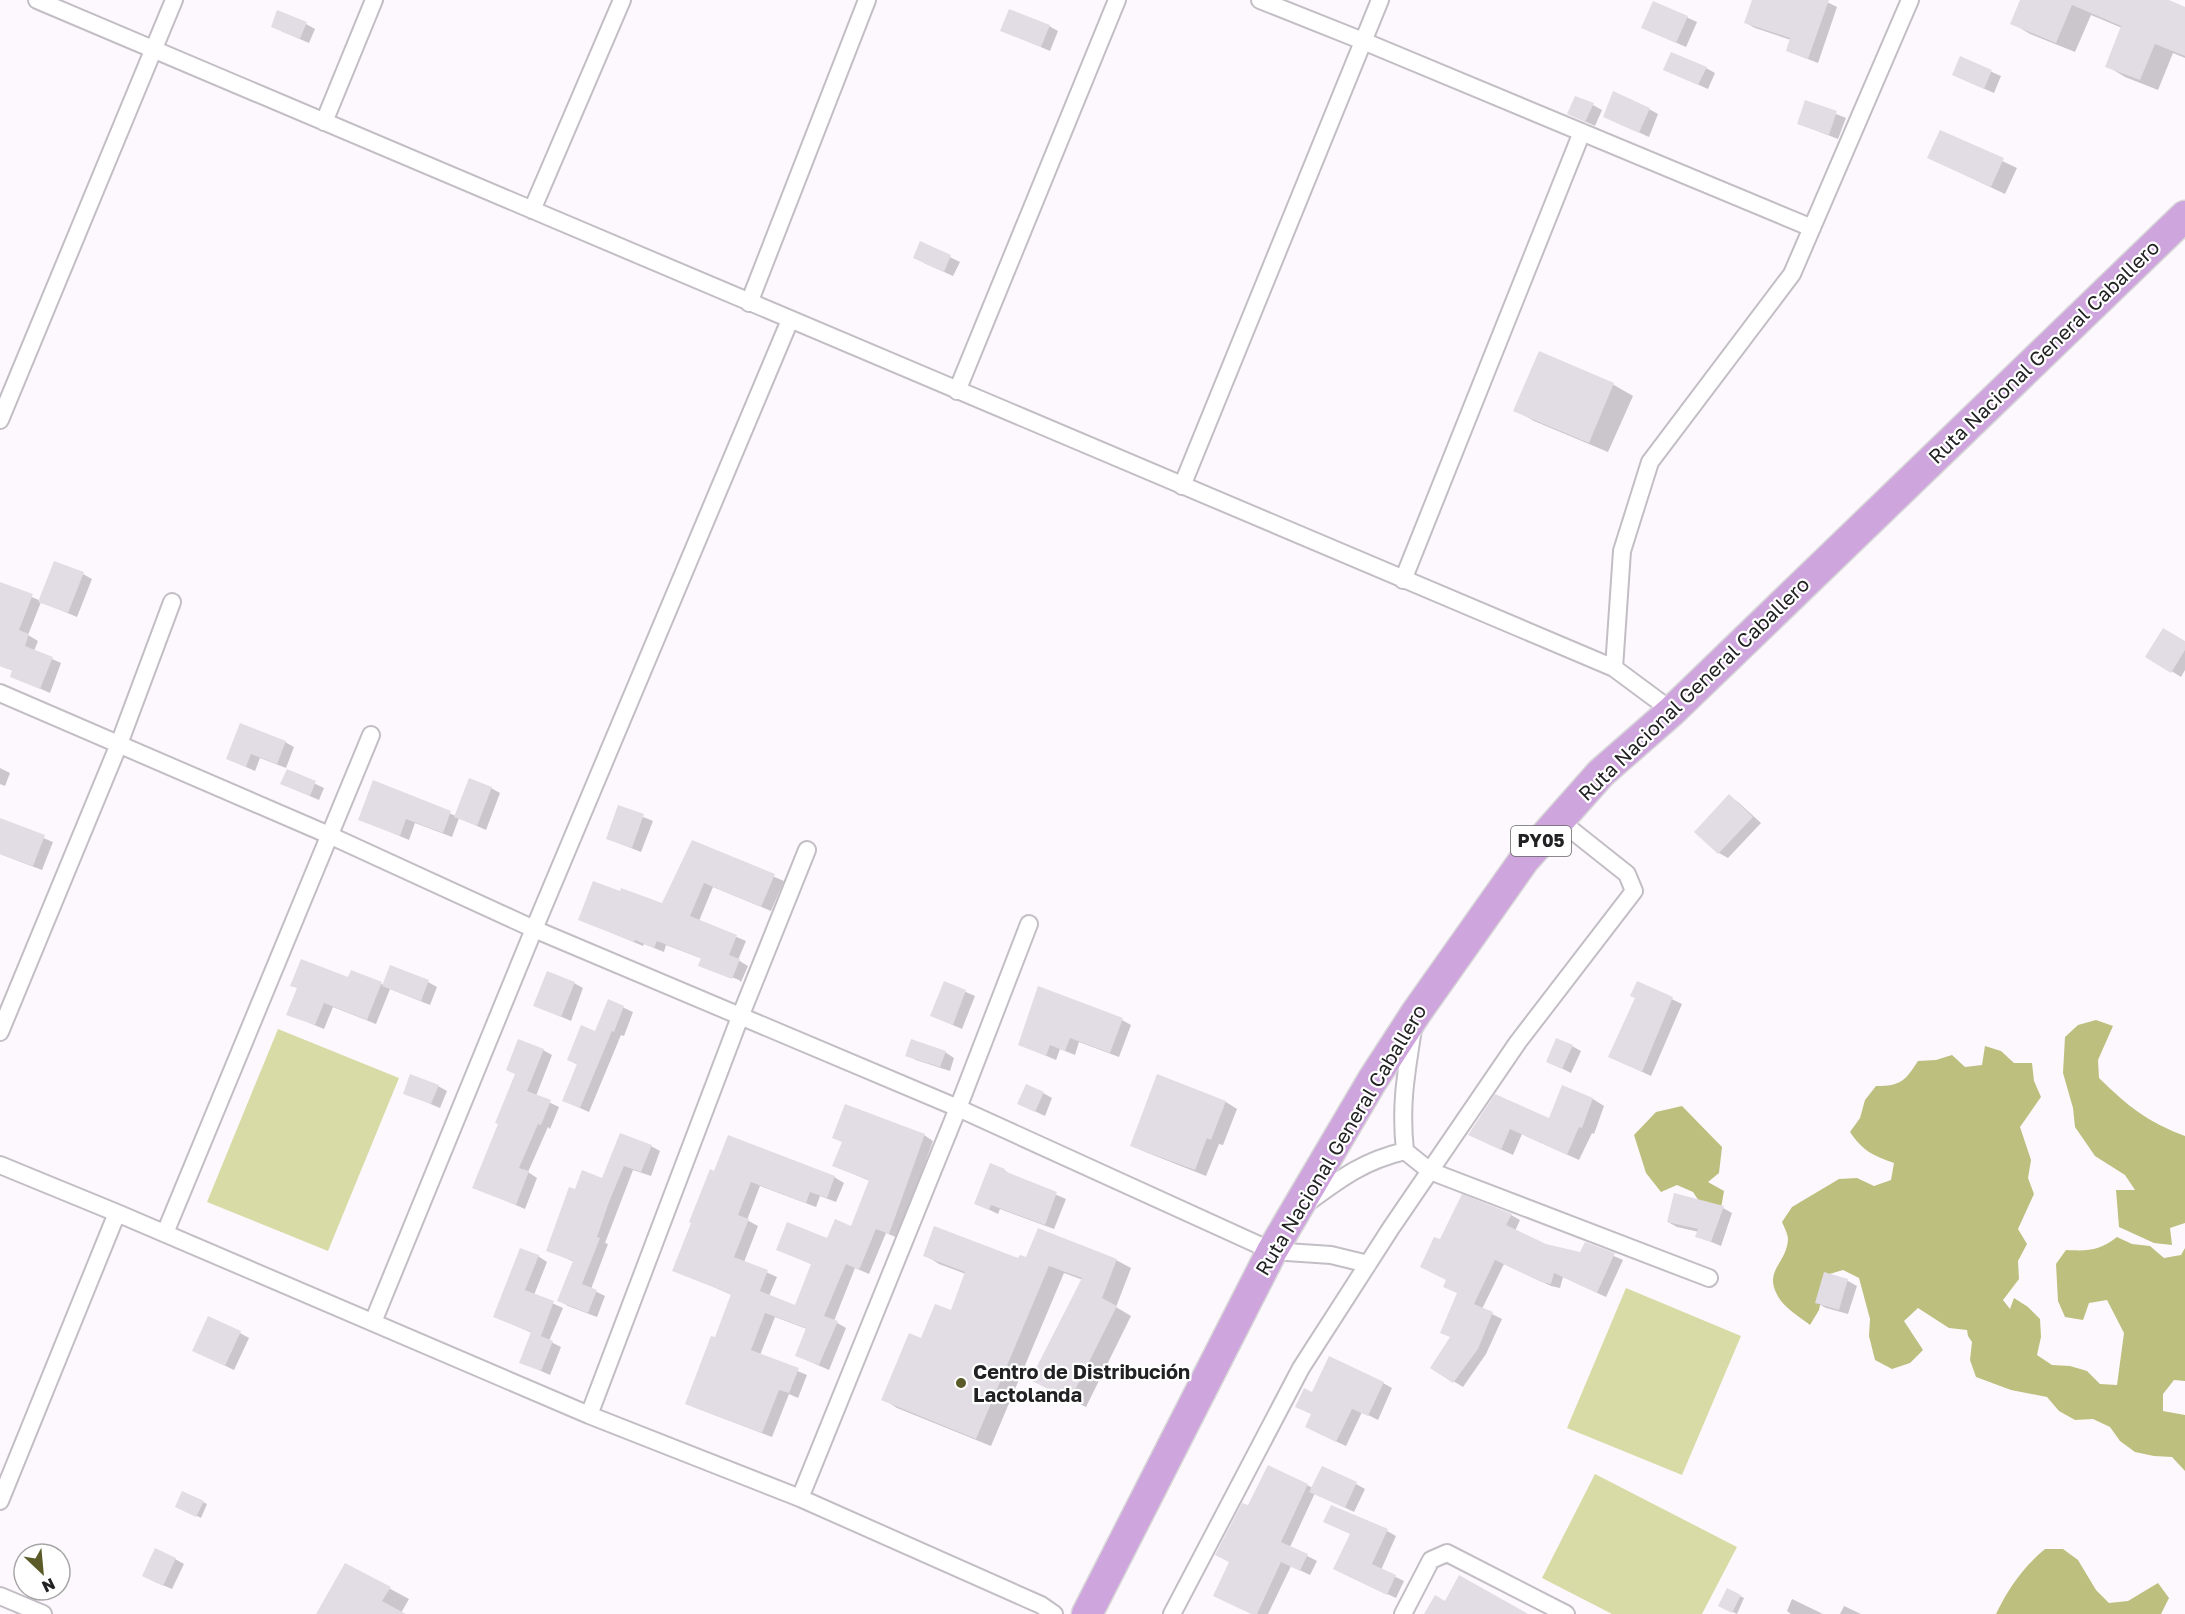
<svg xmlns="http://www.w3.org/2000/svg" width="2185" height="1614" font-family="'Golos Text',sans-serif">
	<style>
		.green { fill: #d9dba6 }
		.forest { fill: #bdbf7e }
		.shadow { fill: #0003 }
		.building { fill: #e2dce4 }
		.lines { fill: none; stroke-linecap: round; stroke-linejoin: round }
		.street-casing { stroke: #c3bec5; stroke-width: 20 }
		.highway-casing { stroke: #d7d7d7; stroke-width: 33 }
		.street { stroke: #fff; stroke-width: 16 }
		.highway { stroke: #cfa5de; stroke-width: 30 }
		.poi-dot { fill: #5a5b28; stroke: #fff; stroke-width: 2 }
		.labels { text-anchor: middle; stroke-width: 4.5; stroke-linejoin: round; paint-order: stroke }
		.shield { fill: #fff; stroke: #646465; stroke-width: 1.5 }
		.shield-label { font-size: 18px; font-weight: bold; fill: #222123 }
		.street-label { font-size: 20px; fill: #222123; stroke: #fff }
		.poi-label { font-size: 20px; font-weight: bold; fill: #222123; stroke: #fff; text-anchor: start }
	</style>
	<rect width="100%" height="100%" fill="#fdf8fe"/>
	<path class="green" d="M278,1029L399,1078L328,1251L207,1202Z
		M1626,1288L1741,1336L1682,1475L1567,1428Z
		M1595,1474L1737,1547L1702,1614H1612L1542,1578Z"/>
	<path class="forest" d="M2096,1020L2113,1026L2098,1060L2099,1078C2129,1107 2146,1121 2185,1136V1223L2170,1228L2172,1245L2154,1243L2119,1227L2116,1190H2135L2125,1175L2095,1156L2075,1127L2073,1108L2063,1073L2065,1037L2078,1025Z
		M1985,1046L2001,1051L2014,1063H2032L2034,1081L2041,1097L2020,1127L2031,1160L2028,1178L2034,1194L2018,1229L2027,1244L2018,1261L2019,1279L2003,1300L2010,1309L2014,1298L2028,1307L2040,1319L2041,1337L2037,1355L2052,1365L2070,1366L2087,1371L2100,1384L2117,1385L2124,1333L2107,1300L2089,1303L2083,1320L2065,1317L2058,1301L2056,1264L2066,1250C2089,1251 2099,1251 2117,1237L2132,1244L2150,1246L2164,1258L2181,1255L2185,1248V1381L2174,1380L2163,1394V1411L2185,1415V1471L2172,1457L2154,1456L2135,1452L2120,1441L2110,1427L2093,1419L2075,1420L2059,1411L2047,1397L2011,1390L1976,1377L1970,1360L1972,1342L1968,1336L1967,1330L1949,1328L1918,1308L1904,1321L1923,1350L1910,1363L1892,1369L1875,1360L1869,1336L1870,1319L1859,1278L1843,1270L1826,1275L1819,1310L1810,1325C1801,1318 1788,1310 1781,1301C1760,1271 1787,1265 1788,1239C1788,1234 1784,1227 1782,1222L1792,1207L1839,1179L1857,1178L1874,1186L1891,1180L1894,1163C1872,1155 1863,1151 1850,1132L1860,1118L1865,1100L1876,1086C1901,1086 1905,1081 1918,1061L1936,1060L1952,1055L1965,1067L1982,1065Z
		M1682,1106L1722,1147L1719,1173L1708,1182L1724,1191L1721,1208L1703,1207L1693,1192L1677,1185L1661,1192L1646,1173L1634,1135L1656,1112Z
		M2045,1549H2063L2078,1560L2096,1590L2109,1603L2128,1601L2158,1583L2169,1598L2161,1614H1996C2008,1589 2023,1567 2045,1549Z"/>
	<path class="shadow" d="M1754,0H1823L1837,7L1818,63L1787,51L1791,40L1755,28L1746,23Z
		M2022,0H2165L2185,8V58L2173,53L2158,90L2125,77L2107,66L2122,28L2091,15L2075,52L2030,34L2012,23Z
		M1653,2L1697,22L1686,47L1652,32Z
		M306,24L315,29L309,43L281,31Z
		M1049,26L1058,31L1050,51L1002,30Z
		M1960,58L2001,76L1994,93L1953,75Z
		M1706,68L1715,73L1708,89L1665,70Z
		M1806,102L1846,118L1838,139L1799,124Z
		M1593,105L1602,110L1595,126L1569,114Z
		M1649,109L1658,114L1649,137L1605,117Z
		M1941,132L2017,168L2005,194L1929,158Z
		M921,243L960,262L953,276L924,263Z
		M1540,353L1614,385L1633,396L1608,452L1534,421L1515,410Z
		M83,574L92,579L77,617L41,602L28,635L38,641L34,651L61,663L50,693L12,676L14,671L0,666V583L41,601Z
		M2185,643V670L2181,677L2147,656Z
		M285,742L294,747L286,768L260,758L255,771L228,759Z
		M0,768L10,773L5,786L0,784Z
		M288,771L324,788L319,800L291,788Z
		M374,782L456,816L491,788L500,793L486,830L459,818L452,837L415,823L409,840L360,819Z
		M1729,796L1738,802L1761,823L1728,858L1719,853Z
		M619,807L653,821L641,852L608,839Z
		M0,820L53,842L42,870L0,854Z
		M693,842L784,881L771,911L713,887L699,921L746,941L738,960L748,966L741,982L739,980L708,968L703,959L666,945L664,952L644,944L643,946L579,919L663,905Z
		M352,972L384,985L428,982L437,987L430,1005L390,989L376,1024L333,1007L324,1029L288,1014L349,979Z
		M574,983L583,988L571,1021L535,1005Z
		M945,983L975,996L962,1029L941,1020Z
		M1638,983L1682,1004L1651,1076L1610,1057L1637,998Z
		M609,1001L633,1012L624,1036L621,1035L589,1112L564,1101L578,1065L569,1060L596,1033Z
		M1122,1020L1131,1025L1119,1057L1079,1042L1075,1055L1060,1049L1056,1060L1019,1044Z
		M1572,1046L1581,1051L1571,1073L1557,1066Z
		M543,1050L552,1055L536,1096L559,1107L550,1129L548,1127L528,1172L537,1178L525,1209L474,1187L499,1124L516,1074Z
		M945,1052L954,1058L950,1071L916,1060L907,1055Z
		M1158,1076L1226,1102L1237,1109L1223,1145L1219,1144L1206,1176L1143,1151L1132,1145Z
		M438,1086L447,1091L440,1108L405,1093Z
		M1043,1093L1052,1098L1045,1116L1028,1108Z
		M1593,1099L1604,1106L1594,1134L1592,1133L1579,1160L1522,1134L1513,1155L1470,1135L1550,1120Z
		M924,1135L933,1141L898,1238L886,1233L869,1274L855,1268L834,1321L846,1328L829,1370L797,1356L807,1329L775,1317L760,1355L807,1375L798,1398L789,1394L772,1437L696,1408L687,1403L715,1339L732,1295L674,1270L711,1171L834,1177L844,1183L836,1202L820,1196L816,1207L760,1186L747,1220L758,1226L744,1262L777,1277L769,1296L796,1307L813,1265L778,1249L828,1240L852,1228L870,1181L834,1166Z
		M651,1146L660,1151L651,1176L633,1170L605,1243L608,1244L591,1289L605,1296L597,1317L568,1306L559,1300L574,1262L548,1250L576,1191L603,1180Z
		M1004,1170L1013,1176L1066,1199L1054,1229L1000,1209L998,1214L975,1203Z
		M1723,1208L1732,1213L1721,1246L1697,1236L1699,1232L1677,1227L1668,1222Z
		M1511,1215L1520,1220L1515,1231L1545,1245L1581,1253L1586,1244L1623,1260L1606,1297L1563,1277L1560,1288L1551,1286L1504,1264L1482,1309L1502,1319L1486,1354L1463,1387L1432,1368L1452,1338L1459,1294L1448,1280L1441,1241Z
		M925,1255L1019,1260H1116L1131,1268L1116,1307L1131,1316L1086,1407L1047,1388L1083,1280L1064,1273L991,1446L897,1408L883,1399L922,1340L952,1312L966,1274L939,1264Z
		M538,1256L547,1262L534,1295L563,1308L549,1341L561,1347L550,1375L521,1362L532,1333L495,1317Z
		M1825,1274L1848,1281L1857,1286L1848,1314L1826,1308L1817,1303Z
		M240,1333L249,1338L234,1370L203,1355Z
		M1383,1383L1392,1388L1378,1420L1362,1412L1346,1446L1316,1432L1313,1414V1394Z
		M1269,1467L1313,1488L1356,1484L1365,1489L1354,1512L1315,1493L1290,1547L1317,1561L1310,1575L1291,1566L1268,1614H1252L1231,1562L1249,1507Z
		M203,1502L207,1504L201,1518L181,1508Z
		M1387,1531L1396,1536L1381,1570L1404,1581L1396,1598L1344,1574Z
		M175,1559L184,1564L172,1589L153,1581Z
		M346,1565L409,1599L401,1613L403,1614H318Z
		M1740,1596L1744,1598L1737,1614L1720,1606Z
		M1792,1599L1823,1614H1791L1787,1611Z
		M1844,1606L1861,1614H1840Z"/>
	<path class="building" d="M1752,0H1829L1808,59L1786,51L1790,38L1744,23Z
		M2020,0H2169L2185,7V56L2155,44L2140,80L2105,67L2121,26L2072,5L2056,43L2010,24Z
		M1653,1L1688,16L1676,43L1641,28Z
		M1009,9L1050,25L1041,47L1000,31Z
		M277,10L307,22L300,39L271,27Z
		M1671,52L1707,67L1698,85L1663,70Z
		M1960,56L1992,70L1984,89L1952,75Z
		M1613,91L1650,108L1639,133L1603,117Z
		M1575,96L1594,103L1585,122L1567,114Z
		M1805,100L1837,111L1829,135L1797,124Z
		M1940,130L2004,158L1991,187L1927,158Z
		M920,241L951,255L944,272L913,258Z
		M1539,351L1614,383L1589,443L1513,411Z
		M54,561L84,572L68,613L38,602Z
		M0,582L33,594L19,630L29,634L25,646L53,657L40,689L10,677L12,670L0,666Z
		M2163,628L2185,641V650L2171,673L2145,657Z
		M240,723L286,741L277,764L251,754L246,767L226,759Z
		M287,769L316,781L310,796L280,784Z
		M469,778L492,787L477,826L454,817Z
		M373,780L451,811L443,833L406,819L400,836L358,820Z
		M1729,794L1753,817L1718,854L1694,832Z
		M618,805L644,814L632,848L606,839Z
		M0,818L45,835L33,866L0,854Z
		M692,840L775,874L761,907L704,883L690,916L737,935L729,955L740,959L732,979L698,966L701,958L657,941L654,948L635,940L634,942L578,920L593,881L620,891L621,888L662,903Z
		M301,959L348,977L351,970L382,982L367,1020L324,1003L315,1025L286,1015L297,988L290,986Z
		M390,965L429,980L421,1001L382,986Z
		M547,971L575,982L561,1017L533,1006Z
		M944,981L966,990L953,1025L930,1016Z
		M1637,981L1673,997L1642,1072L1608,1057L1635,998L1630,996Z
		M1038,986L1123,1018L1110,1053L1070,1038L1065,1051L1050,1045L1046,1056L1018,1045Z
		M608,999L624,1006L614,1032L612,1031L580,1108L562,1101L577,1064L567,1060L581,1025L595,1031Z
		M1556,1038L1573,1045L1562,1069L1546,1062Z
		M518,1039L544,1049L527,1091L551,1100L541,1125L538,1124L519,1168L529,1171L516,1205L472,1188L498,1124L495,1123L515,1074L506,1070Z
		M911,1039L946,1051L940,1067L905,1056Z
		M410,1074L439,1085L431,1104L403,1094Z
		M1157,1074L1226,1101L1211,1140L1207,1138L1195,1170L1130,1146Z
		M1026,1084L1044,1092L1035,1112L1017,1104Z
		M1562,1085L1593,1098L1582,1128L1579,1127L1567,1155L1510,1129L1501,1150L1468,1135L1495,1094L1549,1118Z
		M845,1104L925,1134L889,1234L876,1229L859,1270L846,1264L824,1316L838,1321L819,1365L795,1356L806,1328L765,1313L751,1350L799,1368L789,1393L779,1390L762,1433L685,1404L711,1336L715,1337L731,1294L672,1271L691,1223L689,1222L710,1169L714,1171L728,1135L835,1176L827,1198L810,1192L806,1203L751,1182L738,1215L749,1219L734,1257L768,1270L760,1291L795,1305L811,1264L776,1250L787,1222L827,1238L835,1219L851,1226L869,1180L832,1166L842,1142L832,1138Z
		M620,1133L652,1145L641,1172L624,1166L609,1202L597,1237L600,1238L582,1284L597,1290L588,1313L557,1301L573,1261L546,1251L569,1187L575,1189L582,1170L602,1178Z
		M990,1163L1005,1169L1004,1171L1057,1192L1045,1225L991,1205L989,1210L974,1204Z
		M1674,1193L1724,1206L1711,1242L1695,1237L1698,1229L1667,1222Z
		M1462,1194L1512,1214L1506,1225L1546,1244L1580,1252L1585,1242L1615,1253L1597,1293L1554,1273L1551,1284L1541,1282L1495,1260L1474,1304L1493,1312L1478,1349L1453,1383L1430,1368L1450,1337L1440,1333L1457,1293L1443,1287L1446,1280L1420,1267L1434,1237L1440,1239Z
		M934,1226L1018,1258L1020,1255L1026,1257L1038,1228L1117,1259L1102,1298L1117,1306L1070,1400L1030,1380L1082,1278L1049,1266L976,1439L881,1400L909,1333L921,1338L935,1304L951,1310L965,1272L923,1256Z
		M520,1248L539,1255L525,1290L554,1301L541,1336L493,1317Z
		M1824,1272L1848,1279L1839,1310L1815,1303Z
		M208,1316L241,1331L225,1366L192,1351Z
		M531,1332L553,1341L541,1371L519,1363Z
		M1329,1356L1384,1382L1368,1416L1352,1409L1336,1442L1305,1427L1311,1414L1295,1407L1304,1388L1312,1392Z
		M1268,1465L1308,1484L1281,1542L1308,1554L1300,1571L1281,1562L1257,1614H1251L1213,1596L1229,1562L1215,1555L1242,1503L1248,1505Z
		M1322,1466L1357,1482L1345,1508L1309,1492Z
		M182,1491L204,1501L196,1517L175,1507Z
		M1331,1505L1388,1529L1372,1564L1396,1575L1387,1595L1333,1569L1350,1534L1323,1522Z
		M155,1548L176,1558L163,1586L142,1576Z
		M345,1563L391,1587L382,1601L406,1614H316Z
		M1459,1575L1528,1614H1424L1435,1595L1445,1601Z
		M1727,1588L1741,1595L1732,1613L1718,1606Z"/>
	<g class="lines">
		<g class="street-casing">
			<path id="street" d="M37,0L1614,668L1672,711
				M1260,0L1363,41L1812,228
				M324,122L374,0
				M532,210L622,0
				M749,303L867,0
				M957,391L1117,0
				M0,420L174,0
				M1182,486L1380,0
				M1403,580L1582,132
				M1614,668L1622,551L1650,462L1792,274L1910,0
				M0,693L329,835L534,929L958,1108L1272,1251L1331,1255L1368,1264
				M1413,1029C1406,1074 1400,1105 1405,1151L1430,1171L1709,1278
				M0,1032L119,744L172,602
				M0,1165L117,1213L589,1415L800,1498L1041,1605L1054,1614
				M1307,1203C1341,1178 1363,1161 1405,1151
				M165,1233L371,735
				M373,1322L534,929L790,320
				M589,1415L740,1017L807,850
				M800,1498L958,1108L1029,924
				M0,1501L117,1213
				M0,1596L43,1614
				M1172,1614L1301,1368L1391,1228L1518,1042L1634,891L1627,874L1559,820
				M1403,1614L1431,1560L1447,1553L1566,1614"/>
		</g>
		<g class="highway-casing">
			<path id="highway" d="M1087,1614L1272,1251L1372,1081L1416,1013L1524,860L1601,773L1672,711L2185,216"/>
		</g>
		<use href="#street" class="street"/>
		<use href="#highway" class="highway"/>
	</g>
	<circle class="poi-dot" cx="961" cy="1383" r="6"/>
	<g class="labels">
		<rect class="shield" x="1511" y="826" width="60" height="30" rx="4.5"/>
		<g class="shield-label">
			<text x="1541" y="847">PY05</text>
		</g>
		<g class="street-label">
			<text transform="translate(2044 352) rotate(-44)" y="7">Ruta Nacional General Caballero</text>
			<text transform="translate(1694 689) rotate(-44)" y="7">Ruta Nacional General Caballero</text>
			<text transform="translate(1341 1140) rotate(-59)" y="7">Ruta Nacional General Caballero</text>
		</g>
		<g class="poi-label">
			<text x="973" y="1379">Centro de Distribución<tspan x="973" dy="23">Lactolanda</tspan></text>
		</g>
	</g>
	<g transform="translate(42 1572) rotate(154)"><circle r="28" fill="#ffffff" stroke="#a7a6a7" stroke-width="1.5"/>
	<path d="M0-4.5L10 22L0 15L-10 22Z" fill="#5a5b28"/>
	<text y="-9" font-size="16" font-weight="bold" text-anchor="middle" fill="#222123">N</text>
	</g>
</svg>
